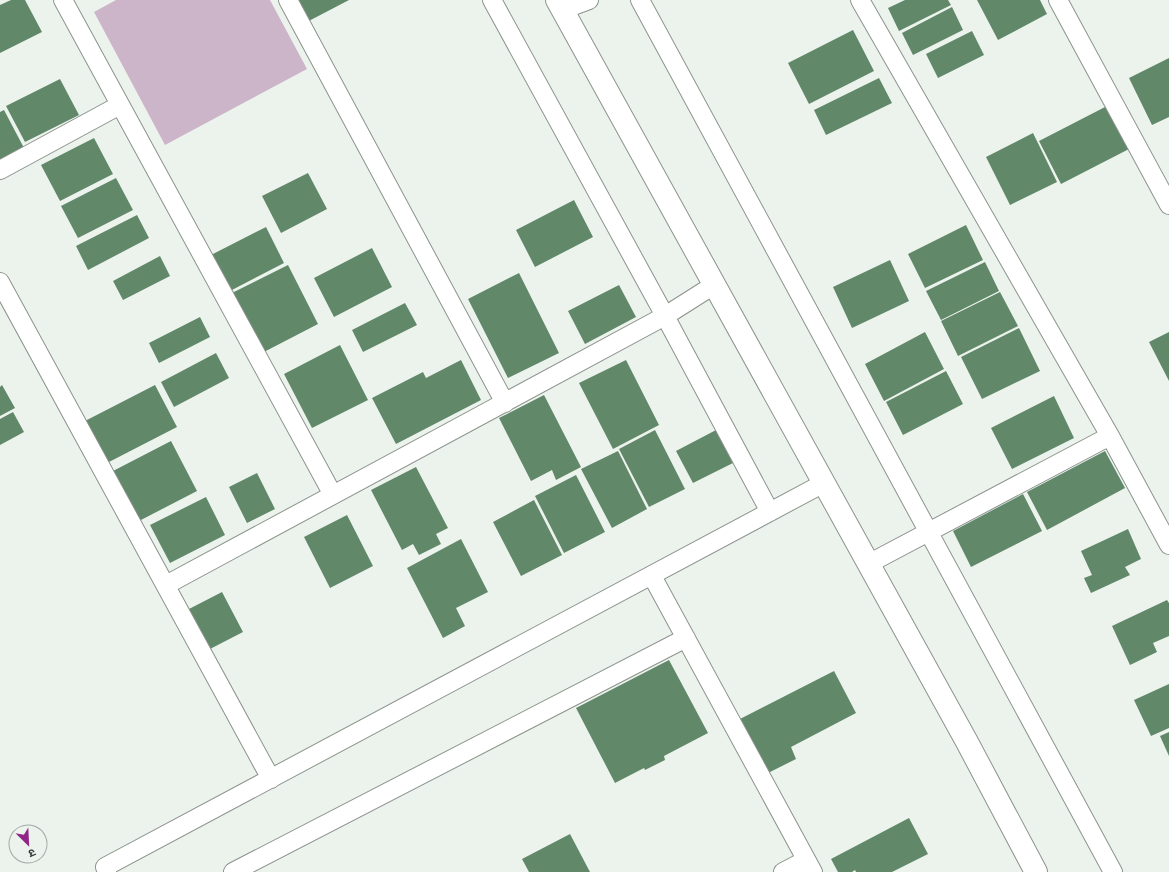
<svg xmlns="http://www.w3.org/2000/svg" width="1169" height="872" font-family="'Golos Text','Noto Sans Devanagari',sans-serif">
	<style>
		.green { fill: #cdb5c9 }
		.building { fill: #608869 }
		.lines { fill: none; stroke-linecap: round; stroke-linejoin: round }
		.minor-casing { stroke: #8c938d; stroke-width: 20 }
		.tertiary-casing { stroke: #8c938d; stroke-width: 24 }
		.minor { stroke: #fff; stroke-width: 18 }
		.tertiary { stroke: #fff; stroke-width: 22 }
	</style>
	<rect width="100%" height="100%" fill="#ecf3ed"/>
	<path class="green" d="M116,0H270L307,69L165,145L94,12Z"/>
	<path class="building" d="M11,0H25L42,32L0,53V5Z
		M293,0H349L305,23Z
		M905,0H948L951,5L899,31L888,8Z
		M977,0H1040L1047,14L998,40Z
		M952,7L963,30L913,55L902,33Z
		M853,30L874,71L809,104L788,63Z
		M972,31L984,55L938,78L926,54Z
		M1169,58V117L1152,125L1129,78Z
		M879,78L892,103L826,135L814,110Z
		M60,79L79,115L25,142L6,106Z
		M1107,106L1129,149L1061,184L1039,141Z
		M4,110L24,148L0,160V112Z
		M1033,133L1057,182L1010,205L986,157Z
		M94,138L113,174L60,201L41,165Z
		M308,173L327,209L281,233L262,196Z
		M116,178L133,210L78,238L61,206Z
		M574,200L593,237L535,267L516,230Z
		M137,215L149,238L88,270L76,246Z
		M966,225L983,260L925,288L908,254Z
		M266,227L284,263L230,291L211,255Z
		M372,248L392,287L334,317L314,278Z
		M160,256L170,276L123,300L113,281Z
		M890,260L909,301L852,328L833,287Z
		M985,262L999,291L941,320L926,291Z
		M288,265L318,324L262,353L232,293Z
		M519,273L559,353L508,378L468,299Z
		M619,285L636,317L585,344L568,311Z
		M1000,292L1018,326L958,356L941,321Z
		M405,303L417,325L363,352L352,330Z
		M200,317L210,337L159,363L149,343Z
		M1019,328L1040,371L982,399L961,357Z
		M925,332L944,369L884,401L865,364Z
		M1169,332V381L1149,342Z
		M340,345L368,400L312,428L284,374Z
		M216,353L229,378L174,407L161,382Z
		M461,360L481,400L396,444L372,398L423,372L426,378Z
		M626,360L659,425L613,449L579,383Z
		M946,371L963,404L903,435L886,402Z
		M2,385L15,408L0,416V387Z
		M155,385L177,427L107,463L85,421Z
		M544,395L581,467L556,480L552,470L531,481L499,418Z
		M1054,396L1074,438L1012,469L991,428Z
		M13,412L24,432L0,445V419Z
		M655,430L685,489L649,507L619,449Z
		M716,430L733,463L693,483L676,451Z
		M171,441L197,491L139,521L113,471Z
		M618,451L647,509L612,528L581,469Z
		M1105,451L1125,488L1047,530L1027,492Z
		M416,467L448,528L436,534L441,544L419,555L413,544L402,550L371,490Z
		M257,473L275,509L247,523L229,487Z
		M576,475L605,532L564,553L535,496Z
		M1023,494L1042,531L971,567L953,531Z
		M206,497L225,535L170,563L150,525Z
		M534,500L562,555L521,576L493,522Z
		M347,515L373,566L330,588L304,537Z
		M1128,529L1141,559L1125,567L1130,575L1091,593L1084,578L1092,575L1081,551Z
		M461,539L488,592L456,608L465,626L443,638L407,568Z
		M222,592L243,632L210,649L189,609Z
		M1167,600L1169,603V636L1153,643L1157,652L1130,665L1112,626Z
		M669,660L708,733L664,756L665,760L645,770L644,768L615,783L576,708Z
		M834,671L856,713L791,747L796,759L764,775L736,721Z
		M1169,684V728L1151,736L1134,700Z
		M1169,732V756L1160,736Z
		M909,818L928,854L892,872H856L855,870L852,872H838L831,859Z
		M570,834L590,872H529L522,859Z"/>
	<g class="lines">
		<g class="minor-casing">
			<path id="minor" d="M63,0L333,495
				M288,0L505,403
				M492,0L665,316L770,512
				M640,0L1113,872
				M860,0L1110,436L1169,545
				M1058,0L1169,205
				M562,10L589,0
				M0,170L120,105
				M0,282L271,779
				M868,564L1110,436
				M652,576L813,872
				M166,585L665,316L714,285
				M107,872L105,867L824,483
				M233,872L686,638
				M783,872L806,860"/>
		</g>
		<g class="tertiary-casing">
			<path id="tertiary" d="M557,0L967,742L1036,872"/>
		</g>
		<use href="#minor" class="minor"/>
		<use href="#tertiary" class="tertiary"/>
	</g>
	<g transform="translate(28 844) rotate(156)"><circle r="19" fill="#ecf3ed" stroke="#a2a7a3"/>
	<path d="M0-3L7 15L0 10L-7 15Z" fill="#902487"/>
	<text y="-6" font-size="11" font-weight="bold" text-anchor="middle" fill="#323533">उ</text>
	</g>
</svg>
